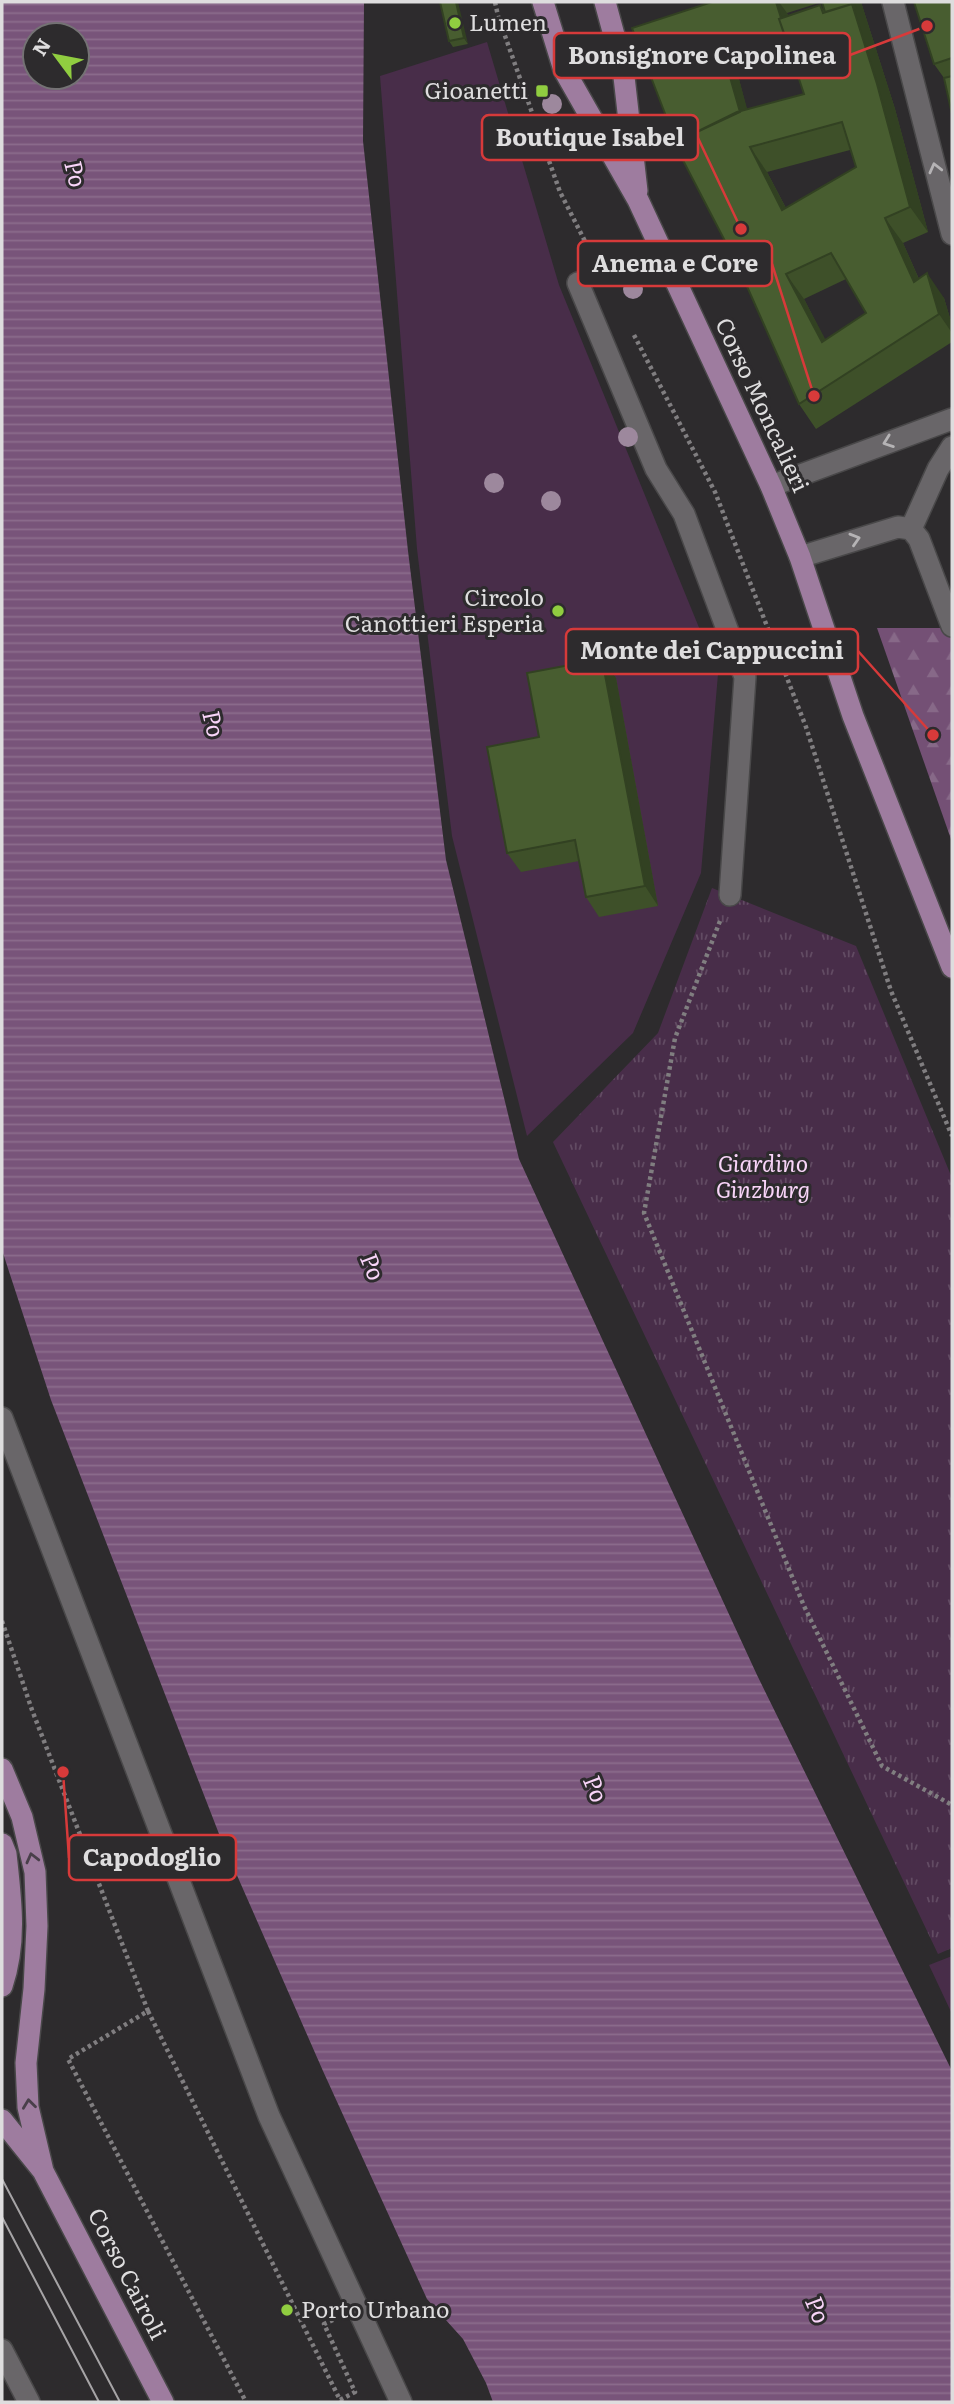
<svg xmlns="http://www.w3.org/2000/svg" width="954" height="2404" font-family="Literata,serif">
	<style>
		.green { fill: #482d49 }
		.forest { fill: url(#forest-firs) }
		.park { fill: url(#park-tufts) }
		.water { fill: url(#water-rules); fill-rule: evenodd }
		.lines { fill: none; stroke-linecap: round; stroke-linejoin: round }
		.minor-casing { stroke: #494849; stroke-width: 24 }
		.major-casing { stroke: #494849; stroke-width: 24 }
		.path { stroke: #807e80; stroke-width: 4.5; stroke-dasharray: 3.5 3.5; stroke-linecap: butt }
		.minor { stroke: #696669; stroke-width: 21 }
		.major { stroke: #9e7c9f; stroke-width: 21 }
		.tram { stroke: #a6a4a6; stroke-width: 2 }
		.tree { fill: #9d889d }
		.wall { fill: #3e5029; fill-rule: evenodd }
		.shaded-wall { fill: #324122 }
		.building { fill: #485d30; stroke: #324122; stroke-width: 2; fill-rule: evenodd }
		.oneway { stroke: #b5b3b5 }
		.oneway2 { stroke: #493f4a }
		.poi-dot { fill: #90cd40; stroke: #2d2b2d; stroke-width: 2.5 }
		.labels { text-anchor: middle; stroke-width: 6; stroke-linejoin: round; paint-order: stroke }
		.poi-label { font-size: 23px; fill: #deddde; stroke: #2d2b2d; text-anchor: start }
		.street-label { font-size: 23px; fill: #deddde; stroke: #2d2b2d }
		.park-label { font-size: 23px; font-style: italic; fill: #f8d4f8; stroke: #2d2b2d }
		.water-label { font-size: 24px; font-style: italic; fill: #f9d5f9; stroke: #2d2b2d }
		.leader { fill: none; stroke: #d73a3a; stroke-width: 2.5 }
		.callout-dot { fill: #d73a3a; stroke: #2d2b2d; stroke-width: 2.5 }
		.callout { fill: #2d2b2d; stroke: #d73a3a; stroke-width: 2.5 }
		.callout-label { font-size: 24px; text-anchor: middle; font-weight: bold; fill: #deddde }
	</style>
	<defs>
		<pattern id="forest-firs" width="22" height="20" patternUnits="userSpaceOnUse" patternTransform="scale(1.75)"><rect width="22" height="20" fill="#745075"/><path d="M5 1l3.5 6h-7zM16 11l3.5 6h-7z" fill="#876988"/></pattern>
		<pattern id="park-tufts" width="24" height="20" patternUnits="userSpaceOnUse" patternTransform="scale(1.75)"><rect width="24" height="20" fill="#482d49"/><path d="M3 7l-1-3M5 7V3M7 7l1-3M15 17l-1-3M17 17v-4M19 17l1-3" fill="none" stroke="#624b63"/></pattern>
		<pattern id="water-rules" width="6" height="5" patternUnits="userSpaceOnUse" patternTransform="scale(1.75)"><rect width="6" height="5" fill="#78547a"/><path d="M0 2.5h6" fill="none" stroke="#8b6c8c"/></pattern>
	</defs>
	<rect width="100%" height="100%" fill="#2d2b2d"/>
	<path class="green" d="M487,42L559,285L718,674L701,873L633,1033L527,1136L452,836L417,549L380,76Z
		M952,1956V2014L929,1965Z"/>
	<path class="forest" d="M877,628H952V842Z"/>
	<path class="park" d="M712,888L856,946L952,1178V1948L938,1954L553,1142L658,1033Z"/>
	<path class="water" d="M2,2H364L363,141L408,551L446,860L519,1159L757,1675L952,2071V2402H493L486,2383L463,2339L427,2299L323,2071L221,1839L51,1400L2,1250ZM35,35H77V77H35Z"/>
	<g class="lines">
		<g class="minor-casing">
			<path id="minor" d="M893,2L952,234
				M578,283L656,469L684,514L745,677L730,895
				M771,486L952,419
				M911,529L919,539L952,626
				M911,529L938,469L952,447
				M800,557L898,527L911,529
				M2,1418L269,2116L401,2402
				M2,2350L29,2402"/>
		</g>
		<g class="major-casing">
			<path id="major" d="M543,2L564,70L638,200L771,486L800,557L853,716L952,967
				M605,2L623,68L637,191
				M2,1769L22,1817L35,1872L37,1926L34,1989L26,2063L28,2107L43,2171
				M2,1844L6,1854C11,1899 17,1942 2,1986
				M2,2120L43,2171L163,2402"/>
		</g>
		<path class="path" d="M495,2L498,16L560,192L594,259
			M634,335L715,492L806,727L891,991L952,1136
			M720,921L675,1038L644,1213L804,1606L882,1766L952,1805
			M2,1621L32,1710L148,2011L68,2059L246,2402
			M148,2011L341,2402
			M333,2320L324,2324L355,2392L340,2400"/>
		<use href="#minor" class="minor"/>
		<use href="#major" class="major"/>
		<path class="tram" d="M2,2179L120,2402
			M2,2217L99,2402"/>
	</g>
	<g class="tree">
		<circle cx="552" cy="104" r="10"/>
		<circle cx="633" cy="289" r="10"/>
		<circle cx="628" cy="437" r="10"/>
		<circle cx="494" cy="483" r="10"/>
		<circle cx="551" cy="501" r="10"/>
	</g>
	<path class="wall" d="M440,2L468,44L453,47L449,41Z
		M712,2H861L895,109L928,232L903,243L919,279L944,298L952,325V342L816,429L799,404L738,266L676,142ZM822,2L824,11L820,5L788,16L787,13ZM792,57L804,94L747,110L736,68ZM850,150L856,167L786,208L767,172ZM846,279L866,313L825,340L804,299Z
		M952,2V114L944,78L934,64Z
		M602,659L616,678L658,906L599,917L586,897L579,861L521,872L507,853Z"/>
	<path class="shaded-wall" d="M456,2H458L468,44L464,38Z
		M776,2H779L787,13L801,55L787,36Z
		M853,2H861L895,109L928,232L910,207L852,4Z
		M722,49L736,68L755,138L741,118Z
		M750,147L767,172L800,235L782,210Z
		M885,218L903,243L931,307L914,282Z
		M927,273L944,298L952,325V333L939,314Z
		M786,274L804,299L840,367L822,342Z
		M602,659L616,678L658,906L645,886Z"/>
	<path class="building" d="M440,2H456L464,38L449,41Z
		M712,2H776L781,18L779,19L785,36L722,49L740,112L676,142L632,28Z
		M822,2H853L856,9L852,4L825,12Z
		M914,2H952V58L934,64Z
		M852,4L877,84L910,207L885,218L914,282L927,273L939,314L799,404L738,266L674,143L737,112L804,94L779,19L820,5L823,13ZM842,122L856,167L782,210L750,147ZM831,253L866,313L822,342L786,274Z
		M952,76V114L944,78Z
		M602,659L645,886L586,897L575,840L507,853L487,747L539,737L527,673Z"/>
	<defs><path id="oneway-chevron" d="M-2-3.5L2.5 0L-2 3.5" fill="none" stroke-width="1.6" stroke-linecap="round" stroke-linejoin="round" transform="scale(1.75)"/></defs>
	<g class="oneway">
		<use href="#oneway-chevron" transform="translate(935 168) rotate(-104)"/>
		<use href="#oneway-chevron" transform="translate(888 442) rotate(160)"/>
		<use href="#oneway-chevron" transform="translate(855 539) rotate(-17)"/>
	</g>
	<g class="oneway2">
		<use href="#oneway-chevron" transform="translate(32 1858) rotate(-104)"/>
		<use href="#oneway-chevron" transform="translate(29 2104) rotate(-97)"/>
	</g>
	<g class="poi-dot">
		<circle cx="455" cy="23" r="7"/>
		<rect x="535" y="84" width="14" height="14" rx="3.5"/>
		<circle cx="558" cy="611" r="7"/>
		<circle cx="287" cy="2310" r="7"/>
	</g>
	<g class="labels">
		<g class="poi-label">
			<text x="469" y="31">Lumen</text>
			<text x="528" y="99" text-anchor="end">Gioanetti</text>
			<text x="544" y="606" text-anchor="end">Circolo<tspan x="544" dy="26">Canottieri Esperia</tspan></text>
			<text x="301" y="2318">Porto Urbano</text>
		</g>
		<g class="street-label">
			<text transform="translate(762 405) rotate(65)" y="8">Corso Moncalieri</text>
			<text transform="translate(127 2274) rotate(63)" y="8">Corso Cairoli</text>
		</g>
		<g class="park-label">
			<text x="763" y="1172">Giardino<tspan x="763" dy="26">Ginzburg</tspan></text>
		</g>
		<g class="water-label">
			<text transform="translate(75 174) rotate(76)" y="8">Po</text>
			<text transform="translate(213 724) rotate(76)" y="8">Po</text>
			<text transform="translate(372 1267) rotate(67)" y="8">Po</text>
			<text transform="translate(595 1789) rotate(67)" y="8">Po</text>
			<text transform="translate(817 2310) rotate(67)" y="8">Po</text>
		</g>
	</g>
	<path class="leader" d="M927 26L850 55M741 229L698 138M814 396L772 264M933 735L858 651M63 1772L69 1858"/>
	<g class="callout-dot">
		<circle cx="927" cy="26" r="7"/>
		<circle cx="741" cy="229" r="7"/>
		<circle cx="814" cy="396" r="7"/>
		<circle cx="933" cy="735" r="7"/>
		<circle cx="63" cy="1772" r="7"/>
	</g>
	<g class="callout">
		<rect x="554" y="33" width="296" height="45" rx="7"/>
		<rect x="482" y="115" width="216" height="45" rx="7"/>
		<rect x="578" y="241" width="194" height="45" rx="7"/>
		<rect x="566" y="629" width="292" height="45" rx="7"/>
		<rect x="69" y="1835" width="167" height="45" rx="7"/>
	</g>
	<g class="callout-label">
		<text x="702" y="64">Bonsignore Capolinea</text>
		<text x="590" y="146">Boutique Isabel</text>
		<text x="675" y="272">Anema e Core</text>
		<text x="712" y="659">Monte dei Cappuccini</text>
		<text x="152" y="1866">Capodoglio</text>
	</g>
	<rect width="954" height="2404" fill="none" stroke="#deddde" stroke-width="7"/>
	<g transform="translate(56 56) rotate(302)"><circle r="33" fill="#2d2b2d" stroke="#747274" stroke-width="2"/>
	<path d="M0-5L12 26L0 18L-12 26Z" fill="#90cd40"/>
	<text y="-10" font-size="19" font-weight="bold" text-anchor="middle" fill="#deddde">N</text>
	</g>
</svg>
